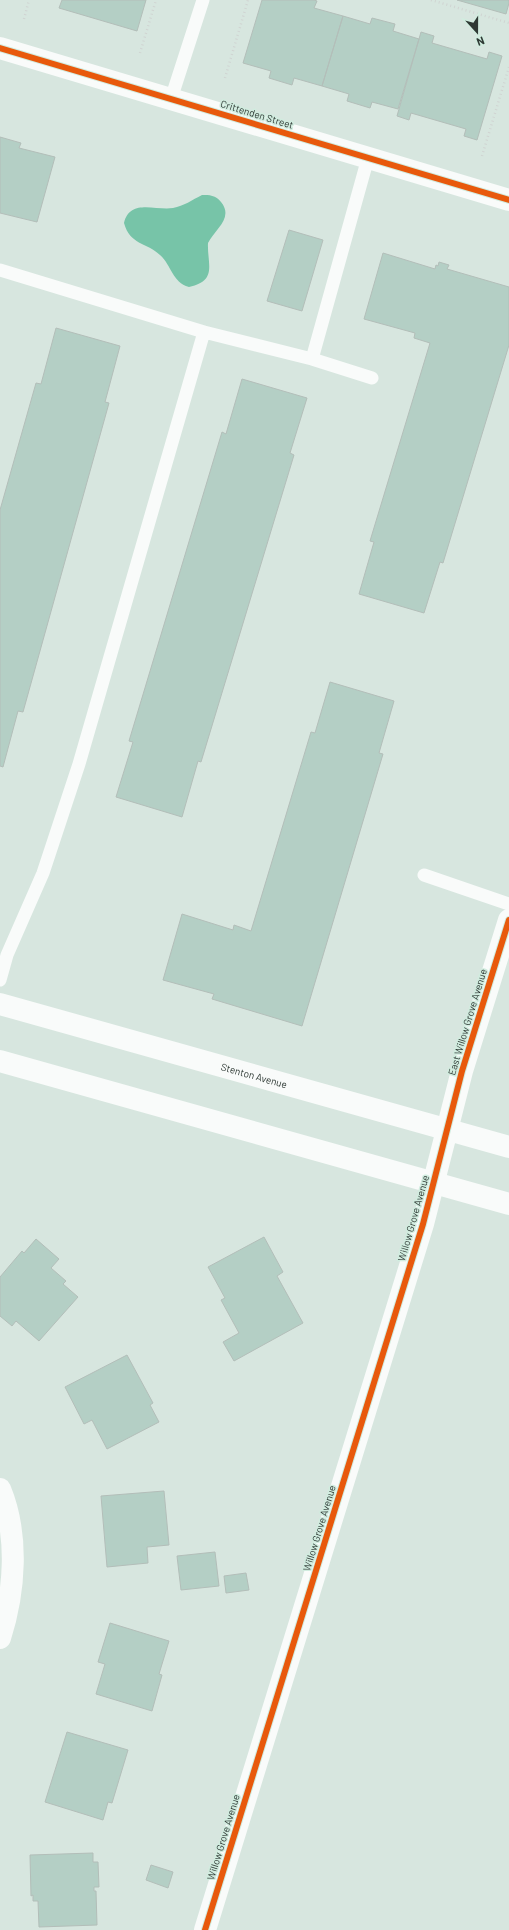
<svg xmlns="http://www.w3.org/2000/svg" width="509" height="1930" font-family="Barlow,sans-serif">
	<style>
		.water { fill: #77c4a8 }
		.building { fill: #b4cfc5; stroke: #b3beb9 }
		.lines { fill: none; stroke-linecap: round; stroke-linejoin: round }
		.path { stroke: #d0d4d2; stroke-width: 2.5; stroke-dasharray: 1 3; stroke-linecap: butt }
		.service { stroke: #f9fbfa; stroke-width: 13 }
		.minor { stroke: #f9fbfa; stroke-width: 22 }
		.tertiary { stroke: #f9fbfa; stroke-width: 22 }
		.primary { stroke: #f9fbfa; stroke-width: 22 }
		.cycleway-casing { stroke: #d1ecdf; stroke-width: 8 }
		.cycleway { stroke: #e8590c; stroke-width: 6 }
		.labels { text-anchor: middle; stroke-width: 3; stroke-linejoin: round; paint-order: stroke }
		.street-label { font-size: 10px; fill: #2e3934; stroke: #d1ecdf }
	</style>
	<rect width="100%" height="100%" fill="#d7e6df"/>
	<path class="water" d="M202,195C209,195 216,195 221,202C234,218 215,229 208,243C207,264 218,281 189,287C172,282 172,266 160,255C146,242 130,245 124,223C130,198 156,211 173,208C184,206 192,200 202,195Z"/>
	<path class="building" d="M62,0H146L137,31L59,8Z
		M262,0H314L317,1L314,8L343,16L322,86L294,78L292,85L269,78L271,71L243,63Z
		M457,0H509V3L506,14Z
		M343,16L370,24L372,18L395,24L393,31L419,39L398,109L372,102L370,108L347,101L349,94L322,86Z
		M421,32L434,36L432,43L487,59L489,52L502,56L477,140L464,136L466,129L411,113L409,120L397,116Z
		M0,137L21,143L19,148L55,157L37,222L0,213Z
		M289,230L323,240L302,311L267,301Z
		M383,253L435,269L436,265L438,266L439,262L449,265L447,269L509,287V345L443,563L440,562L424,613L359,594L374,542L370,541L430,343L414,338L415,333L364,319Z
		M56,328L120,346L105,402L109,403L23,712L18,711L3,767L0,766V510L36,383L41,384Z
		M242,379L307,398L290,453L294,455L201,762L198,761L182,817L116,797L133,742L129,741L222,432L226,434Z
		M330,682L394,701L379,753L383,754L302,1026L212,999L214,994L163,980L182,914L233,930L234,925L251,931L311,732L315,733Z
		M264,1237L283,1272L277,1276L303,1323L234,1361L223,1342L239,1333L221,1300L225,1298L208,1267Z
		M36,1239L59,1259L51,1268L66,1281L63,1284L78,1297L39,1341L16,1321L12,1326L0,1316V1277L22,1251L24,1253Z
		M127,1355L153,1403L150,1405L159,1422L107,1449L92,1420L84,1424L65,1387Z
		M164,1491L169,1545L147,1547L148,1563L107,1567L101,1496Z
		M215,1552L219,1586L181,1590L177,1556Z
		M246,1573L249,1590L226,1593L224,1576Z
		M110,1623L169,1641L159,1674L162,1675L152,1711L96,1694L105,1664L98,1662Z
		M67,1732L128,1750L112,1803L108,1802L103,1820L45,1802Z
		M93,1853V1862H98L99,1887H94V1891H96L97,1925L39,1927L38,1901H33V1895L31,1896L30,1855Z
		M151,1865L173,1872L168,1888L146,1880Z"/>
	<g class="lines">
		<path class="path" d="M431,0L509,23
			M24,19L29,0
			M140,53L156,0
			M225,78L248,0
			M482,156L509,67"/>
		<path class="service" d="M171,99L203,0
			M0,270L204,332L79,764L43,873L7,955L0,980
			M204,332L312,359L372,378
			M312,359L368,158
			M424,875L509,904"/>
		<path class="minor" d="M0,48L509,200
			M447,1130L462,1071L509,920
			M0,1489C19,1535 15,1591 0,1638"/>
		<path class="tertiary" d="M205,1930L423,1224L447,1130"/>
		<g class="primary">
			<path id="s1" d="M0,1004L509,1147"/>
			<path d="M0,1061L509,1204"/>
		</g>
		<g class="cycleway-casing">
			<path id="cycleway" d="M0,48L509,200
				M205,1930L423,1224L462,1071L509,920"/>
		</g>
		<use href="#cycleway" class="cycleway"/>
	</g>
	<g class="labels">
		<g class="street-label">
			<text transform="translate(257 114) rotate(17)" y="4">Crittenden Street</text>
			<text transform="translate(467 1022) rotate(-73)" y="4">East Willow Grove Avenue</text>
			<text dy="4" stroke="none"><textPath href="#s1" startOffset="264">Stenton Avenue</textPath></text>
			<text transform="translate(413 1218) rotate(-74)" y="4">Willow Grove Avenue</text>
			<text transform="translate(319 1528) rotate(-73)" y="4">Willow Grove Avenue</text>
			<text transform="translate(223 1837) rotate(-73)" y="4">Willow Grove Avenue</text>
		</g>
	</g>
	<g transform="translate(477 32) rotate(159)" stroke="#d1ecdf" stroke-width="3" paint-order="stroke">
	<path d="M0-3L7 15L0 10L-7 15Z" fill="#2e3934"/>
	<text y="-6" font-size="11" font-weight="bold" text-anchor="middle" fill="#2e3934">N</text>
	</g>
</svg>
